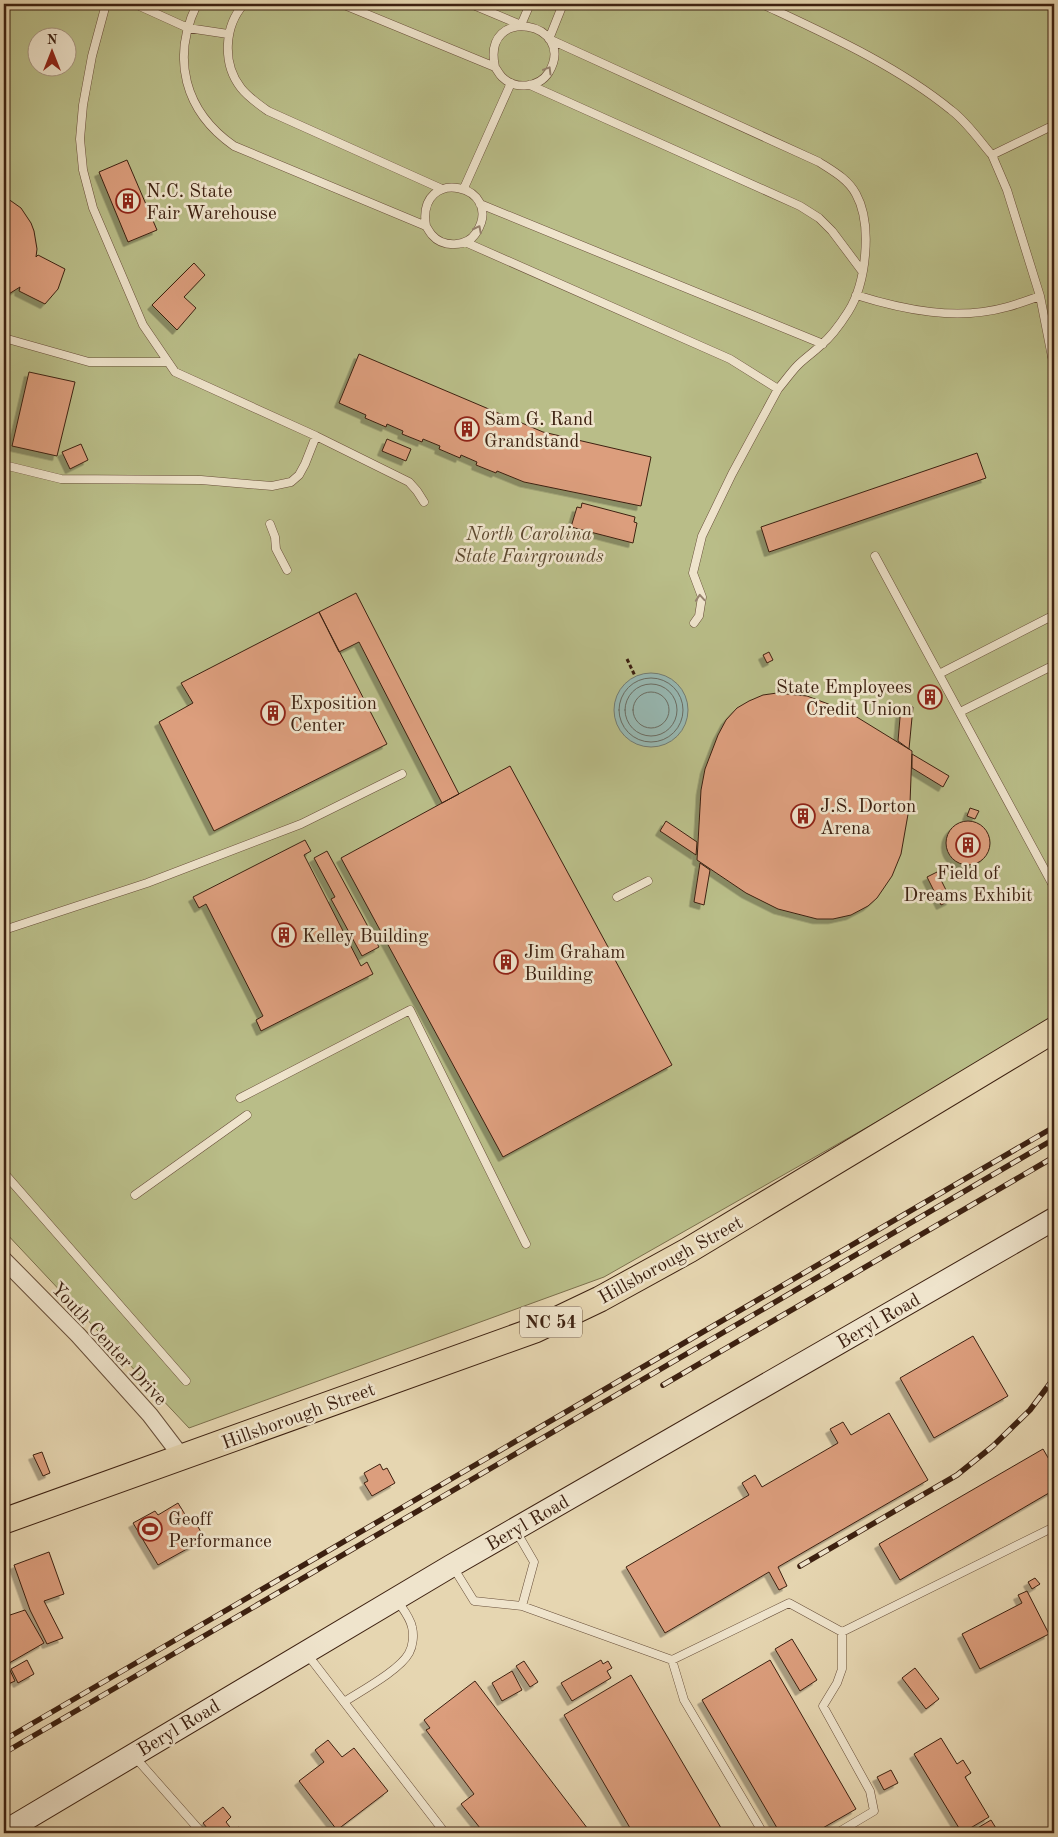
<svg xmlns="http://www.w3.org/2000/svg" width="1058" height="1837" font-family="'Old Standard TT',serif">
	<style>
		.green { fill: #b9bd88; stroke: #7b6f4c; fill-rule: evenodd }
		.water { fill: #97b8b2; stroke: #737c72 }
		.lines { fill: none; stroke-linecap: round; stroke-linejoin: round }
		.shore { stroke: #6a6c62; stroke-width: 1 }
		.building { fill: #dc9e7d; stroke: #3d2111; filter: url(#shadow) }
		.lane-casing { stroke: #674e39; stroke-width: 9 }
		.street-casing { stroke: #674e39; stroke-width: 18 }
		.secondary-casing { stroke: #3d2111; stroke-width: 24 }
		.primary-casing { stroke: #3d2111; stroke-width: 27 }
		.path { stroke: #3d2111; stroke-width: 3; stroke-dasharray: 4 2.5; stroke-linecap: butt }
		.lane { stroke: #efe4cc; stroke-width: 8 }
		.street { stroke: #efe4cc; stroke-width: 16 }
		.secondary { stroke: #efe4cc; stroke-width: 22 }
		.primary { stroke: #e6d6b1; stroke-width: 25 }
		.rail-casing { stroke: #3d2111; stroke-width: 5.5 }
		.rail { stroke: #efe4cc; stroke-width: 4; stroke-dasharray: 11; stroke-linecap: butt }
		.oneway { stroke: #96826e }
		.labels { text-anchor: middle; stroke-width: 5; stroke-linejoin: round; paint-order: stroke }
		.shield { fill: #efe4cc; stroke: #725c49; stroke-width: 1 }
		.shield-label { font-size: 18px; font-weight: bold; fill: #3d2111 }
		.poi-label { font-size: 19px; fill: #3d2111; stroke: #efe4cc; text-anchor: start }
		.park-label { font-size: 19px; font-style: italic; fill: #5c482f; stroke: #efe4cc }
		.street-label { font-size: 19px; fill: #3d2111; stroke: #efe4cc }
	</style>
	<defs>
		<filter id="shadow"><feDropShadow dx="-4.5" dy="4.5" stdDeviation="0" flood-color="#0004"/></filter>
	</defs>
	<rect width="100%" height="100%" fill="#e6d6b1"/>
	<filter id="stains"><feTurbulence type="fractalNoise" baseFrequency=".004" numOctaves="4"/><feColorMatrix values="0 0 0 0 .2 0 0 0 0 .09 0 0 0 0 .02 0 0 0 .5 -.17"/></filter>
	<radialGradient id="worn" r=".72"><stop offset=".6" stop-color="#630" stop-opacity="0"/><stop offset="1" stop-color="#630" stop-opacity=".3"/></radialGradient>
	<path class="green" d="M4,4H1054V1021L604,1277L189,1428L4,1231ZM38,38H68V68H38Z"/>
	<path class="water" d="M614 710a37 37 0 1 1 74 0a37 37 0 1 1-74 0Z"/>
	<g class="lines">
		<path class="shore" d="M619 710a32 32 0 1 1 64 0a32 32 0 1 1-64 0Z
			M625 710a26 26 0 1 1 52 0a26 26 0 1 1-52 0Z
			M633 710a18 18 0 1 1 36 0a18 18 0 1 1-36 0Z"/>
	</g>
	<path class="building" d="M127,160L157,230L128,242L99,172Z
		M4,196L21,208L31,223L34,231L37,249L36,257L38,255L65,269L58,289L45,304L19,291L20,287L4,297Z
		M194,263L205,275L184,297L196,308L177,330L152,305Z
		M359,354L543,432L651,457L641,506L524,482L497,471L496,473L476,465L477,462L461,455L460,458L439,449L440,446L423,439L422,442L402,434L403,431L387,424L386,427L365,418L366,415L339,403Z
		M29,372L75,382L57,456L12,446Z
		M387,439L411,449L406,461L382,451Z
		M81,444L88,460L70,469L62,452Z
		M977,453L986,478L769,552L761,527Z
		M582,503L635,517L634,522L637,523L633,543L571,527L577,507L581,508Z
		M356,593L459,794L442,803L359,642L339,652L319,612Z
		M319,612L387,744L214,831L159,722L193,703L181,683Z
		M769,652L773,660L767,663L763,655Z
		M931,690L936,699L928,703L923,694Z
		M777,693L807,696L847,711L912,751L910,803L901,854L892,876L877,898L868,906L851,915L833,919H817L778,909L746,893L697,860L701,790L705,769L718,735L726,720L737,708L749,701L763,695Z
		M901,706L913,707L909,749L898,741Z
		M912,754L949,776L943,787L912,768Z
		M510,766L672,1065L503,1157L341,858Z
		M970,808L979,811L975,819L967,816Z
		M946 843a22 22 0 1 1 44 0a22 22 0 1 1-44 0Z
		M666,821L697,842L696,855L660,831Z
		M305,840L311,851L304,855L361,966L367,962L373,974L261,1031L256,1020L263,1016L206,904L199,908L193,897Z
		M327,851L379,947L362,956L331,899L335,897L314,858Z
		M700,863L710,870L704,905L694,902Z
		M937,872L951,900L941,905L927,877Z
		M973,1336L1008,1396L934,1438L900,1378Z
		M889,1413L928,1480L778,1567L787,1586L779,1590L769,1572L665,1633L626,1567L749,1495L742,1483L755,1475L762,1487L838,1443L830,1429L843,1422L851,1435Z
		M1043,1449L1054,1468V1490L900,1580L879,1544Z
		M42,1452L50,1473L43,1476L33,1455Z
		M380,1464L383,1470L387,1468L395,1483L372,1496L364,1483L368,1481L364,1473Z
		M178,1503L189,1521L193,1518L205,1539L158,1565L133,1523L155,1511L158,1515Z
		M49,1552L64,1594L44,1601L63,1638L47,1644L30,1610L14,1565Z
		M1035,1578L1040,1584L1032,1589L1028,1582Z
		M1027,1591L1049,1634L980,1669L962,1634L1022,1603L1018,1595Z
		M25,1610L44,1643L4,1666V1617Z
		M792,1639L817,1680L800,1691L775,1649Z
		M27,1660L34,1674L18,1683L11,1669Z
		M601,1660L603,1664L608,1661L612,1668L607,1671L611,1678L572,1701L561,1683Z
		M770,1660L856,1809L814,1833H780L702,1700Z
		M524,1661L538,1682L530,1687L516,1666Z
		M8,1666L15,1681L4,1686V1669Z
		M915,1668L939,1699L926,1709L902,1678Z
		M512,1671L522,1690L502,1701L492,1683Z
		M631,1675L724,1833H633L564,1715Z
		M475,1681L591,1833H484L461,1804L474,1794L426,1730L430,1728L424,1720Z
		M941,1738L957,1764L963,1760L971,1773L965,1777L989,1817L962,1833L914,1754Z
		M328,1740L342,1757L354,1748L388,1791L337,1830L299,1781L324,1762L315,1750Z
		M891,1770L898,1783L884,1790L877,1777Z
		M223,1807L231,1817L226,1822L233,1831L239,1827L243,1832L241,1833H221L217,1828L211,1833L203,1823Z
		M991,1820L999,1833H969Z"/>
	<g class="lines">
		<g class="lane-casing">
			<path id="lane" d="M106,4L92,56L83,105L80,139L83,170L93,208L143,325L175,372L316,436L409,482L417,491L424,502
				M135,4L188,28L228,34
				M197,4C171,58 184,111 234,146L426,226C428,229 430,233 432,235C443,248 467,247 476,233C507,185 416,164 426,226
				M244,4C224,26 222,64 241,88C248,97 258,104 268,111L442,189
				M342,4L495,67C497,70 499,74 502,77C515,90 539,88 549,72C578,22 481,3 495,67
				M471,4L521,25L530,4
				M762,4C826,34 896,65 951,110C967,122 979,140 992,155
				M530,85L800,206L819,218L832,231L862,271
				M1054,125L992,155L1007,190L1040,296L1054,367
				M464,188L511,83
				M480,204L823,344
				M465,242L730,359L778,389C785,381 791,372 798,365C805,358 814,352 821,345C831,337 841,323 848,312C866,284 873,225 856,194C848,179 833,171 819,162L549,39L563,4
				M856,295C904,310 957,321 1007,307C1018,304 1029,300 1040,296
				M4,338L89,362H168
				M4,465L61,479L201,480L272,486L291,482L299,475L305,464L316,436
				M270,524L275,537L276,549L287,570
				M875,556L1054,887
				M694,623L699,616L702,597L693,573L702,536L732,474L778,389
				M939,674L1054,615
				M960,712L1054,665
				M617,897L648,881
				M4,930L147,883L301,824L402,774
				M240,1098L410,1010L526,1244
				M4,1173L186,1381
				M135,1195L247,1115
				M516,1531L534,1562L522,1606
				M453,1567L474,1601L522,1606L672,1660L789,1603L842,1632L1054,1527
				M307,1654L445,1833
				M672,1660L684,1700L763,1833
				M344,1702C361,1691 400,1670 409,1653C413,1646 414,1635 412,1627C410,1617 402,1608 397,1600
				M134,1756L202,1833
				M837,1833L874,1811L870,1791L823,1706L837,1683L842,1669V1632"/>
		</g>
		<g class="street-casing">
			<path id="street" d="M4,1260L78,1335L150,1415L182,1457"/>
		</g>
		<g class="secondary-casing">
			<path id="secondary" d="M4,1832L451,1566L1054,1219"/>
		</g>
		<g class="primary-casing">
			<path id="primary" d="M4,1521L535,1330L600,1299L689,1250L1054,1030"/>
		</g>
		<path class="path" d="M627,659L635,676"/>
		<use href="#lane" class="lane"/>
		<use href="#street" class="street"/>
		<use href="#secondary" class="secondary"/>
		<use href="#primary" class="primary"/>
		<g class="rail-casing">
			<path id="rail" d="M663,1385L1054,1157
				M800,1566L957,1475L993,1446L1030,1410L1054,1378
				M4,1740L1054,1127
				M4,1753L1054,1139"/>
		</g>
		<use href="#rail" class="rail"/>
	</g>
	<defs><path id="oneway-chevron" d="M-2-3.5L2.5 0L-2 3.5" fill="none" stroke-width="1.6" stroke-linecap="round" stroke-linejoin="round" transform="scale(1.25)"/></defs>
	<g class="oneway">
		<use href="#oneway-chevron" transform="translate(548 70) rotate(-59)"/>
		<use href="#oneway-chevron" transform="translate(478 229) rotate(-63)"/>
		<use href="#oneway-chevron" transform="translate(700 598) rotate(-94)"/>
	</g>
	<defs>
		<g id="building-ring" transform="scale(1.25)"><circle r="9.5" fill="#efe4cc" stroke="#8f2418" stroke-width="1.5"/><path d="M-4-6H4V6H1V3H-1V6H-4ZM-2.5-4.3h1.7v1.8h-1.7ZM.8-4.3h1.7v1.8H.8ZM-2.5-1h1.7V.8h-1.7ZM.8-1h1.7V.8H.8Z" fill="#8f2418"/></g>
		<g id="stadium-ring" transform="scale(1.25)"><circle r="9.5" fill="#efe4cc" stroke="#8f2418" stroke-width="1.5"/><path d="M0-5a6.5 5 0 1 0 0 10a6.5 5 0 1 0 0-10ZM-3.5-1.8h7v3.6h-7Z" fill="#8f2418"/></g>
	</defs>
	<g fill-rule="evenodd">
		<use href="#building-ring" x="128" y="201"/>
		<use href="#building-ring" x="467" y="429"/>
		<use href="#building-ring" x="930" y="697"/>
		<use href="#building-ring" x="273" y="713"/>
		<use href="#building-ring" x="803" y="816"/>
		<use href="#building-ring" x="968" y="845"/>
		<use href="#building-ring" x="284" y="935"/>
		<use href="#building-ring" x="506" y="962"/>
		<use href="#stadium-ring" x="150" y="1529"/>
	</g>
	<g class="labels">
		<rect class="shield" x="520" y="1306.5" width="62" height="31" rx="4"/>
		<g class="shield-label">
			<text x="551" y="1328">NC 54</text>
		</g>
		<g class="poi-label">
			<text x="146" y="197">N.C. State<tspan x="146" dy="22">Fair Warehouse</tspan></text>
			<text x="484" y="425">Sam G. Rand<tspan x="484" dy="22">Grandstand</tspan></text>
			<text x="912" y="693" text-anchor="end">State Employees<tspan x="912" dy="22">Credit Union</tspan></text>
			<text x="290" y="709">Exposition<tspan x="290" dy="22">Center</tspan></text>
			<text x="820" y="812">J.S. Dorton<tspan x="820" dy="22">Arena</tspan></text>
			<text x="968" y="879" text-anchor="middle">Field of<tspan x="968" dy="22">Dreams Exhibit</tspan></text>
			<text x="302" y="942">Kelley Building</text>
			<text x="524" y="958">Jim Graham<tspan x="524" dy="22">Building</tspan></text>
			<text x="168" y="1525">Geoff<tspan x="168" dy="22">Performance</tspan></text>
		</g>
		<g class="park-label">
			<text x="529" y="540">North Carolina<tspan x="529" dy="22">State Fairgrounds</tspan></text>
		</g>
		<g class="street-label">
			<text transform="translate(670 1259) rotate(-29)" y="7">Hillsborough Street</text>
			<text transform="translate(878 1320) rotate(-30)" y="7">Beryl Road</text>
			<text transform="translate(110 1343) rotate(47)" y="7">Youth Center Drive</text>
			<text transform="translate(298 1415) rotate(-20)" y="7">Hillsborough Street</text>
			<text transform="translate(527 1522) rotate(-30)" y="7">Beryl Road</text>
			<text transform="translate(178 1727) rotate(-31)" y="7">Beryl Road</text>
		</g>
	</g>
	<rect width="1058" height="1837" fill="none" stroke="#e6d6b1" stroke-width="20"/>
	<rect x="5" y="5" width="1048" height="1827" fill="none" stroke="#3d2111" stroke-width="2.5"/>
	<rect x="10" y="10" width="1038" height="1817" fill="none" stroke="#3d2111"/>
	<g transform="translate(52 52)"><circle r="24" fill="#efe4cc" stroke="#a89681"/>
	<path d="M0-4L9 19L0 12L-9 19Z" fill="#8f2418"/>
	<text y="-8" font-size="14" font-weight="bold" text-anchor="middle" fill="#3d2111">N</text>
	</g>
	<rect width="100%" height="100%" filter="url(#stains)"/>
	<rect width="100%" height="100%" fill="url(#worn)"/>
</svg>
